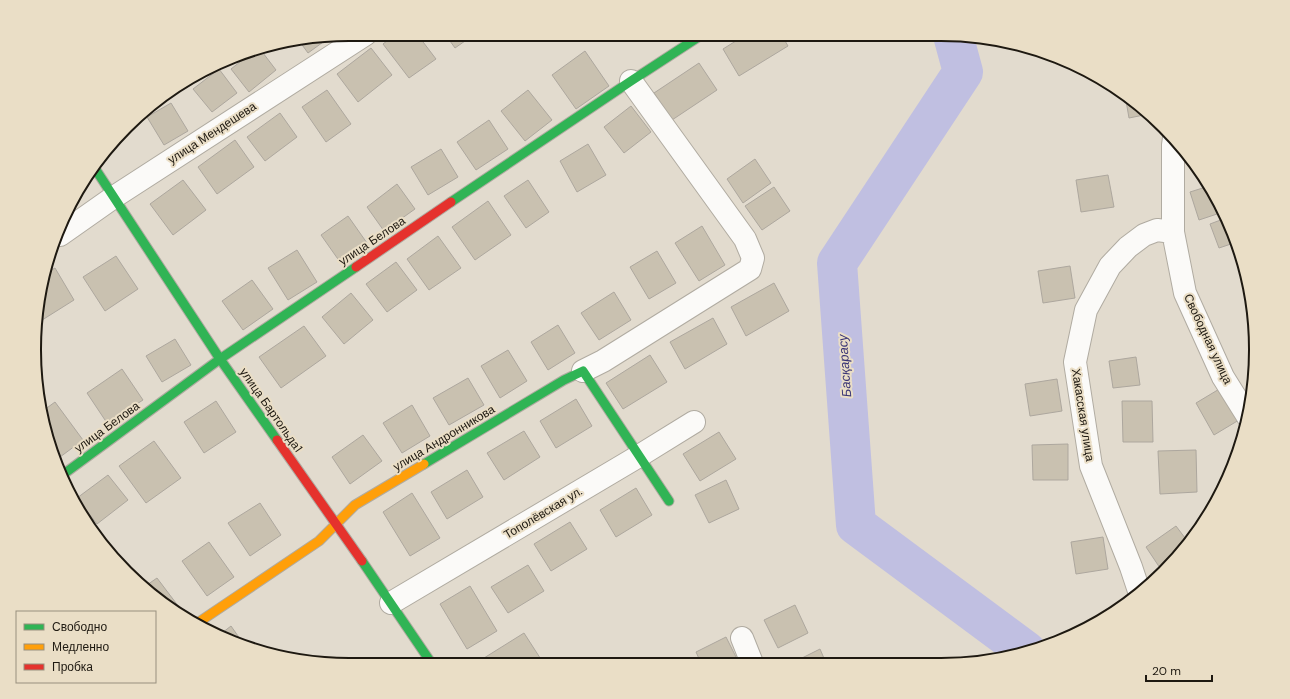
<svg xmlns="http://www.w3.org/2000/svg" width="1290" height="699" font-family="'DM Sans',sans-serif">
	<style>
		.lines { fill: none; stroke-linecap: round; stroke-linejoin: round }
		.river { stroke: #c0bfe1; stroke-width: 40 }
		.building { fill: #c9c1b0; stroke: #ada79e }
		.street-casing { stroke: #b0aba1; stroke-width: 24 }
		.fast-casing { stroke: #b0aba1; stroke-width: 11 }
		.slow-casing { stroke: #b0aba1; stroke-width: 11 }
		.jam-casing { stroke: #b0aba1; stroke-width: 11 }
		.street { stroke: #fbfaf8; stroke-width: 22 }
		.fast { stroke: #30b455; stroke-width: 9 }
		.slow { stroke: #ff9f0a; stroke-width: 9 }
		.jam { stroke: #e5322d; stroke-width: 9 }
		.labels { text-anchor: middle; stroke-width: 4; stroke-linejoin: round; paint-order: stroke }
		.street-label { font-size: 12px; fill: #1e1911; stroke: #eadec6 }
		.water-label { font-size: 13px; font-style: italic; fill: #393475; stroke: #eadec6 }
		.rim { fill: none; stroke: #1e1911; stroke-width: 2 }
	</style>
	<rect width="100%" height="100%" fill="#e2dbce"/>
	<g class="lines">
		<path class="river" d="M953,35L963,72L837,263L856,525L1026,651"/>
	</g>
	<path class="building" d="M396,34H417L436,59L409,78L383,44Z
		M445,34H475L455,48Z
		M747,34H781L788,46L739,76L723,49Z
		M330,37L308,53L300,42Z
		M371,48L392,75L358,102L337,74Z
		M260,49L276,70L249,92L231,69L255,50Z
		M585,51L609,86L576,109L552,75Z
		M699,63L717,90L672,120L654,93Z
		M219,69L237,93L212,112L193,89Z
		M327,90L351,124L326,142L302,107Z
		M528,90L552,120L525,141L501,111Z
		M1125,95L1133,99L1149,114L1129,118Z
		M171,103L188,131L164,145L147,117Z
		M631,106L651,132L624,153L604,127Z
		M280,113L297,137L265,161L247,137Z
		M489,120L508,149L476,170L457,142Z
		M235,140L254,167L217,194L198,167Z
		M588,144L606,175L577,192L560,161Z
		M441,149L458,177L428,195L411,167Z
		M755,159L771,183L743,203L727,179Z
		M1108,175L1114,207L1081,212L1076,180Z
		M183,180L206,210L173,235L150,204Z
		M528,180L549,212L526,228L504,196Z
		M397,184L415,209L384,231L367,207Z
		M1209,186L1214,192L1223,212L1199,220L1190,192Z
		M774,187L790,211L762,230L745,206Z
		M488,201L511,235L475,260L452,227Z
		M348,216L367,243L340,262L321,235Z
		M1226,218L1237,242L1219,248L1210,224Z
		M702,226L725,265L699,281L675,243Z
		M438,236L461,268L429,290L407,259Z
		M297,250L317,282L288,300L268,268Z
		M657,251L676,283L649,299L630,267Z
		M116,256L138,289L105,311L83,277Z
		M396,262L417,290L387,312L366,284Z
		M1070,266L1075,298L1043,303L1038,271Z
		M55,268L74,300L39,322L44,274Z
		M252,280L273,309L243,330L222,301Z
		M774,283L789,311L746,336L731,307Z
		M614,292L631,320L599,340L581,313Z
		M351,293L373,320L344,344L322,317Z
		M713,318L727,344L685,369L670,342Z
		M558,325L575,353L548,370L531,342Z
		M304,326L326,356L281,388L259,357Z
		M175,339L191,365L162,382L146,356Z
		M508,350L527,381L500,398L481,366Z
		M650,355L667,382L623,409L606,383Z
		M1136,357L1140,385L1113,388L1109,361Z
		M122,369L143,400L107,423L87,393Z
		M468,378L484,405L449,425L433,398Z
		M1057,379L1062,411L1030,416L1025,384Z
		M1226,385L1244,417L1214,435L1196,403Z
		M576,399L592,426L556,448L540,421Z
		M216,401L236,432L204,453L184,422Z
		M1122,401H1152L1153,442H1123Z
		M55,402L83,440L56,460L44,410Z
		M412,405L430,436L402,453L383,423Z
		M524,431L540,457L504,480L487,453Z
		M719,432L736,459L700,481L683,454Z
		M363,435L382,461L350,484L332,457Z
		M154,441L181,478L146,503L119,466Z
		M1068,444V480H1033L1032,445Z
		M1196,450L1197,492L1160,494L1158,451Z
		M467,470L483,497L447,519L431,492Z
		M108,475L128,500L97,524L77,498Z
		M726,480L739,509L709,523L695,495Z
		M636,488L652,515L616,537L600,510Z
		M412,493L440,538L410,556L383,512Z
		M260,503L281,535L250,556L228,523Z
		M570,522L587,549L551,571L534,544Z
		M1176,526L1188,542L1178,558L1162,571L1146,547Z
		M1103,537L1108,569L1076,574L1071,542Z
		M209,542L234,577L207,596L182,561Z
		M528,565L544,591L508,613L491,587Z
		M157,578L182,611L179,613L157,600L144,587Z
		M470,586L497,631L467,649L440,604Z
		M795,605L808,633L778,648L764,620Z
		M231,626L245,646L218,636Z
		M524,633L544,664H488L484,658Z
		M726,637L739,663H701L696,652Z
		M820,649L826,663H792Z
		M363,659L366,664H354Z"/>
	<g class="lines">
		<g class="street-casing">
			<path id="street" d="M1174,138L1173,145V232L1185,293L1223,377L1248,417
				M60,235L114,197L366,34
				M583,371L603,361L750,269L753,258L745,239L631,81
				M1139,591L1131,567L1091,466L1075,362L1086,310L1110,266L1128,247L1144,235L1157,230L1173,232
				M391,603L639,456L694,422
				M742,638L752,663"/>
		</g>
		<g class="fast-casing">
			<path id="fast" d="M94,167L220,359L277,440
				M451,202L631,81L703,34
				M424,464L564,380L583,371L669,501
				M61,476L220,359L356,267
				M362,561L432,664"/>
		</g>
		<g class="slow-casing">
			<path id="slow" d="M196,624L319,541L355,505L424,464"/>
		</g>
		<g class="jam-casing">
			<path id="jam" d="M356,267L451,202
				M277,440L362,561"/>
		</g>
		<use href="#street" class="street"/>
		<use href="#fast" class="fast"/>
		<use href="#slow" class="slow"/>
		<use href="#jam" class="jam"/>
	</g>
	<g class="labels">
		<g class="street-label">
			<text transform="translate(212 133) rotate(-33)" y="4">улица Мендешева</text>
			<text transform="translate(372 241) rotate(-34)" y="4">улица Белова</text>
			<text transform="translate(1208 339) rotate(65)" y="4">Свободная улица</text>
			<text transform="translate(271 410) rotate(55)" y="4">улица Бартольда1</text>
			<text transform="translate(1083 415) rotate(81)" y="4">Хакасская улица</text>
			<text transform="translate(107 427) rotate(-36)" y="4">улица Белова</text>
			<text transform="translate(444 438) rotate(-31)" y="4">улица Андронникова</text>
			<text transform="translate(543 513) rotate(-31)" y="4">Тополёвская ул.</text>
		</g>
		<g class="water-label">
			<text transform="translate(844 366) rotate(-94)" y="5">Басқарасу</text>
		</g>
	</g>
	<path d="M0 0H1290V699H0ZM349 41H941A308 308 0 0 1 1249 349V350A308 308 0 0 1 941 658H349A308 308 0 0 1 41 350V349A308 308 0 0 1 349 41Z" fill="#eadec6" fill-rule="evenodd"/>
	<path class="rim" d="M349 41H941A308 308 0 0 1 1249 349V350A308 308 0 0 1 941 658H349A308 308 0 0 1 41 350V349A308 308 0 0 1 349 41Z"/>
	<rect x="16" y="611" width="140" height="72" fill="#eadec6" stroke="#988f7e"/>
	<rect x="24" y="624" width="20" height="6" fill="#30b455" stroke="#988f7e"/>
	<text x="52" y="631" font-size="12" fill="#1e1911">Свободно</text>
	<rect x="24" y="644" width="20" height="6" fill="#ff9f0a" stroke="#988f7e"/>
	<text x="52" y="651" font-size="12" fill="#1e1911">Медленно</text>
	<rect x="24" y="664" width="20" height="6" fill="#e5322d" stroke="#988f7e"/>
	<text x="52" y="671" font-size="12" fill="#1e1911">Пробка</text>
	<path d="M1146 675v6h66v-6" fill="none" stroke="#1e1911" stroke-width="2"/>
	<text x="1152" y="675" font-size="12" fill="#1e1911" stroke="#eadec6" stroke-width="3" paint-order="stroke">20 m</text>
</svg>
